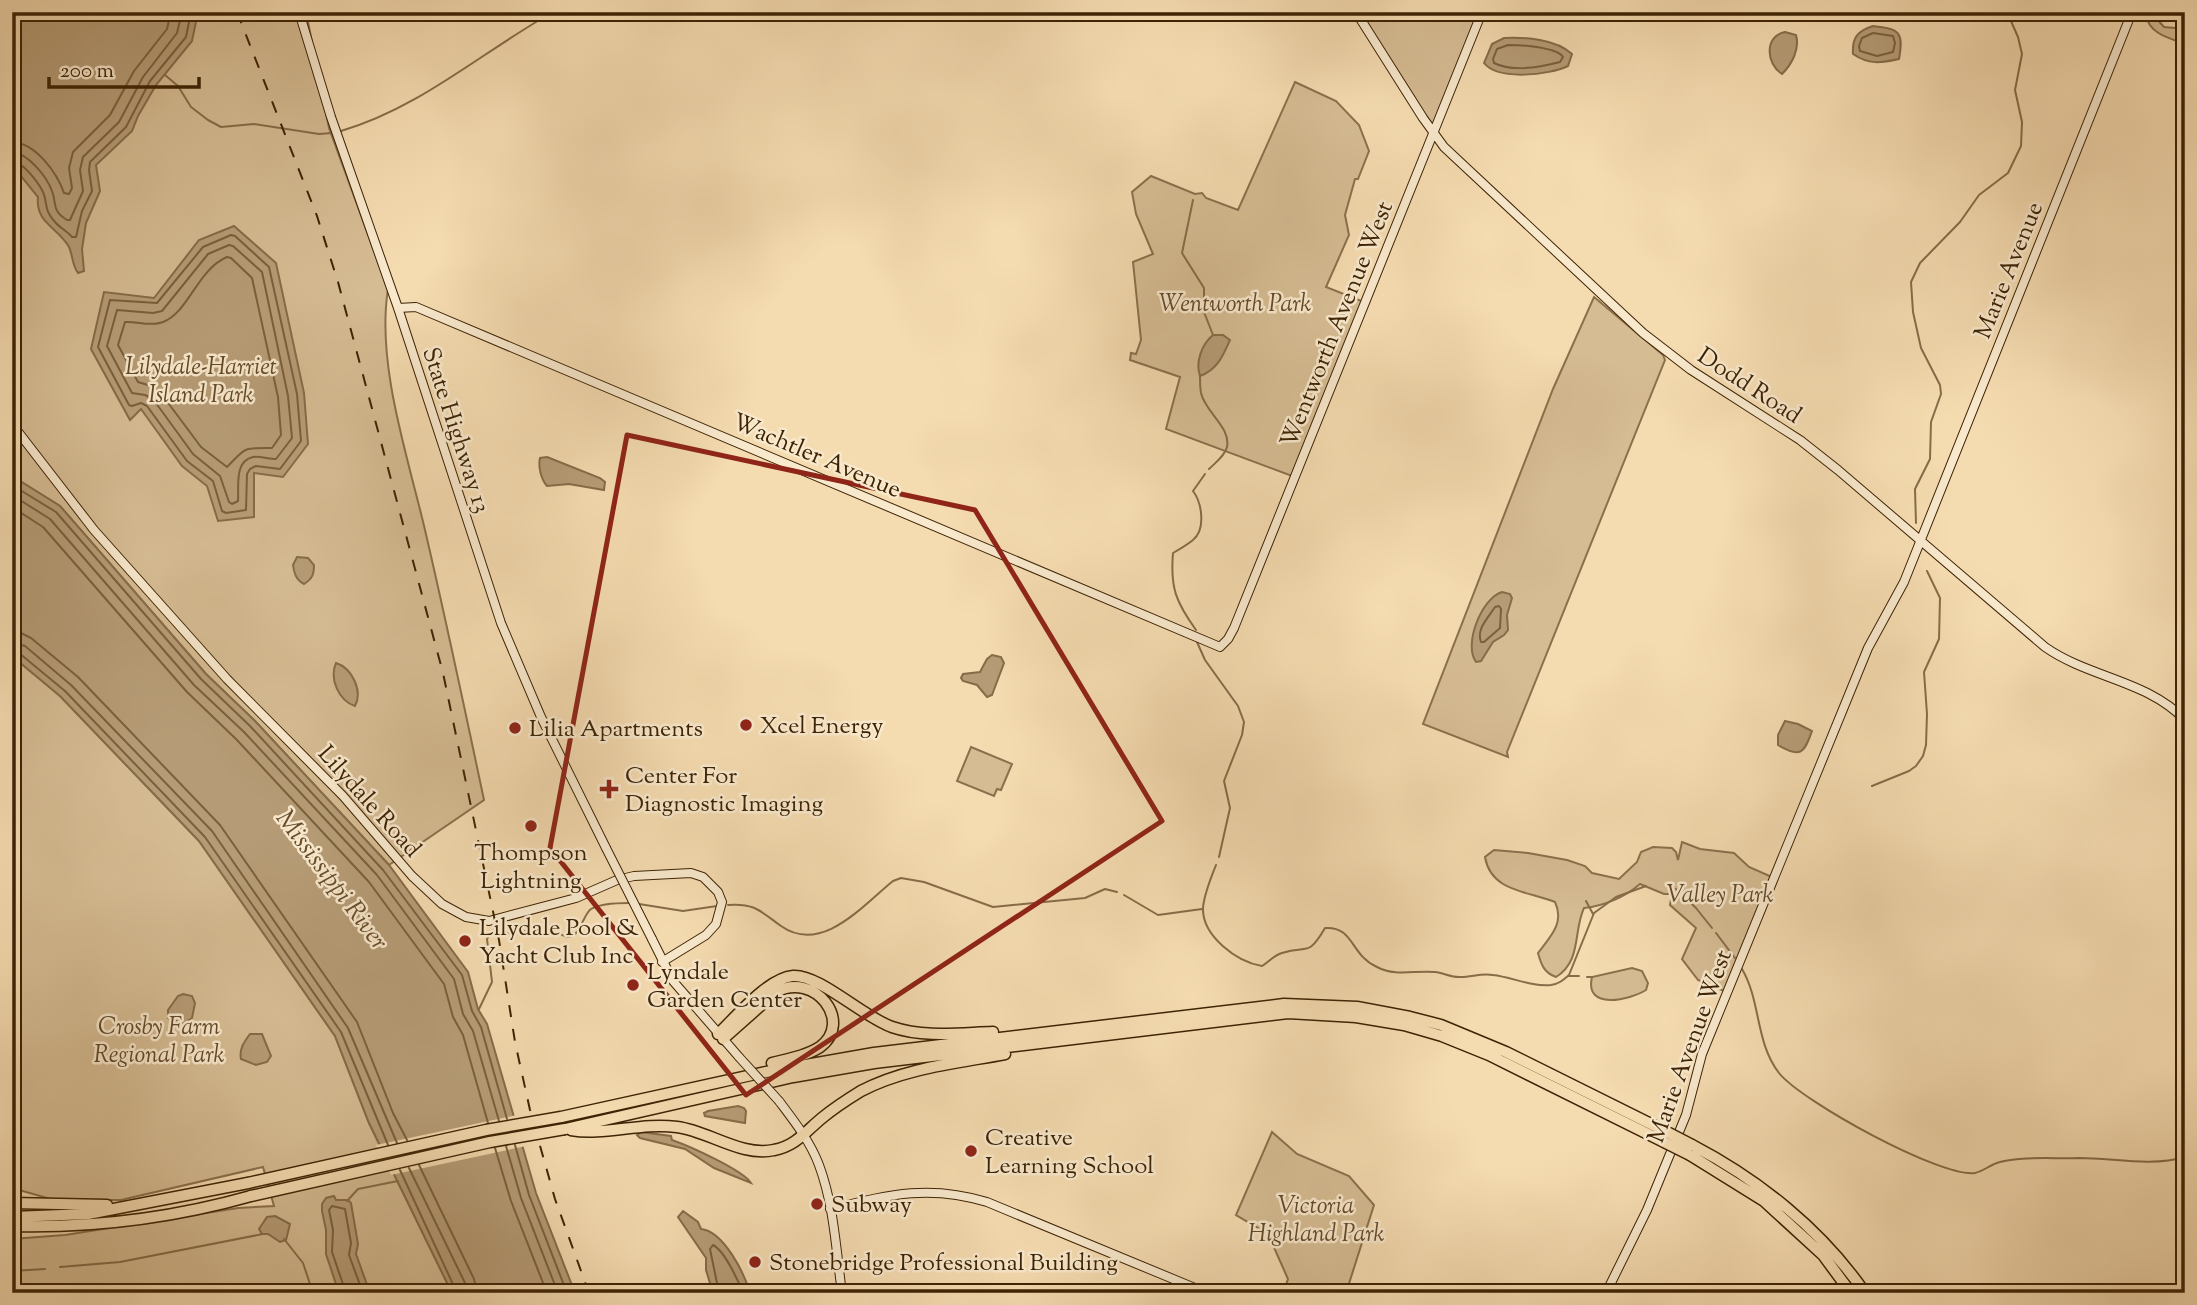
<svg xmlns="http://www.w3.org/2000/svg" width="2197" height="1305" font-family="'Sorts Mill Goudy',serif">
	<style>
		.green { fill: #d6bc93; stroke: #8a704c; stroke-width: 2 }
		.water { fill: #b69c76; stroke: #866c48; stroke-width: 2 }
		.pier { fill: #f5dbb0 }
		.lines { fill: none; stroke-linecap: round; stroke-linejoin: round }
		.shore { stroke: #7a603d; stroke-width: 2 }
		.stream { stroke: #866c48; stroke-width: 2 }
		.secondary-casing { stroke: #3d2304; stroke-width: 10 }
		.highway-casing { stroke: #3d2304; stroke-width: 13 }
		.secondary { stroke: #f8e8cc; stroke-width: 8 }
		.highway { stroke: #f5dbb0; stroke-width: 10 }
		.rail { stroke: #3d2304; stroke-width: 2; stroke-dasharray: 12 12; stroke-linecap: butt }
		.secondary-bridge-casing { stroke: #3d2304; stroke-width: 10; stroke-linecap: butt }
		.highway-bridge-casing { stroke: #3d2304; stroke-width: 13; stroke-linecap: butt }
		.secondary-bridge { stroke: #f8e8cc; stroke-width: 8 }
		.highway-bridge { stroke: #f5dbb0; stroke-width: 10 }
		.marked { fill: none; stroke: #8f2418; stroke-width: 5; stroke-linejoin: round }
		.poi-dot { fill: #8f2418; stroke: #f8e8cc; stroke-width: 2.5 }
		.labels { text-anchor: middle; stroke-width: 5; stroke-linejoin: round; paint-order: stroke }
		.street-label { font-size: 24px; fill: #3d2304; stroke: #f8e8cc }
		.park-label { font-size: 24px; font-style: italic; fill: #634928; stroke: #f8e8cc }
		.poi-label { font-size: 24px; fill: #3d2304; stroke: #f8e8cc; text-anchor: start }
		.water-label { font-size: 26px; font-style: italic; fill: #674d2c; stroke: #f8e8cc }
	</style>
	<rect width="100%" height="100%" fill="#f5dbb0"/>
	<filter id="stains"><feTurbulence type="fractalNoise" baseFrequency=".00286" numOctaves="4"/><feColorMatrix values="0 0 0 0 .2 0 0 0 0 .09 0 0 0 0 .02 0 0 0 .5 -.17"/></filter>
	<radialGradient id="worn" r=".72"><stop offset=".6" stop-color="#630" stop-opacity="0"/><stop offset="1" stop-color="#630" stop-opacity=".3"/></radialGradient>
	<path class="green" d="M12,12H299L302,19L307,17L329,128L388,289C376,364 408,457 425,530C446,620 465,710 484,800L389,865L255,721L206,674L60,506L12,476Z
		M1360,12H1479L1433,127Z
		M2148,15L2155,17L2164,27L2175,28L2185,23V44C2169,38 2150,34 2146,16Z
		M1295,82L1336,101L1359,125L1369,151L1358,179H1355L1345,215L1349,235L1326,287L1364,302L1292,476L1166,429L1180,377L1130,360L1131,353L1136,354L1141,340L1133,262L1153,254L1136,214L1132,192L1151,176L1195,194L1202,193L1206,198L1238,210Z
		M1594,297L1663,355L1665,360L1507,752L1508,757L1423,724L1553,389Z
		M12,656L60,696L199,841L335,1036L369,1123L452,1293H12V1239L65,1235L238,1208L274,1206L263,1167L121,1200H54L12,1188Z
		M971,747L1012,764L1001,790L997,789L994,796L957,781Z
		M1682,842L1700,849L1734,853L1749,867L1772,877L1724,991L1698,980L1682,959L1696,928L1670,905L1672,894H1664L1640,884C1625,897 1604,906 1584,908C1573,931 1582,961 1556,977C1544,973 1541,964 1538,953C1550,937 1565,923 1555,902C1528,891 1491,892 1485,857L1494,850L1528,853L1567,860L1585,866L1592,873L1619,879L1637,862L1641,852L1653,847L1672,848L1676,852L1678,860Z
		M1632,968L1642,971L1648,983L1646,990C1630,1000 1584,1011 1592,977Z
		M1272,1132L1297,1154L1349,1176L1374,1205L1346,1293H1283L1288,1279L1268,1234L1236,1215Z"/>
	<path class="water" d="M12,12H198L192,41L156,85L138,116L132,131L96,165L100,191L86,223L82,249L84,271L78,273C72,265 73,256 69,247C58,227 35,223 38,197L12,165Z
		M1873,26C1899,29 1904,31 1899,59C1881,63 1869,65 1853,54C1852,38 1857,31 1873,26Z
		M1785,32L1796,35C1800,49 1792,64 1782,74C1766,64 1764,36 1785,32Z
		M1504,38C1525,37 1556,39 1572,54L1568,66C1549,75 1498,81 1484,63L1492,44Z
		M234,226L276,263L304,393L308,444L283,477L254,473V517L218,521L207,486L182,466L141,409L130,420L91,349L104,292L154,298L199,240Z
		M1213,335H1223L1230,340C1223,356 1217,370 1200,376C1195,362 1202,344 1213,335Z
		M547,457L600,478L605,482L604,490L569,484L547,486C541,479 538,467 540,458Z
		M12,476L60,506L206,674L255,721L389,865L468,972L478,1009L487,1024L536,1193L575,1293H452L369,1123L335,1036L199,841L60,696L12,656Z
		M297,557L308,558L314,565C314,575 312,579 304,584C296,580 294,573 293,565Z
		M1502,592L1510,594L1512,598L1507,615L1508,630L1504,635L1493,642L1481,661L1476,662C1463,644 1482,598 1502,592Z
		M992,655L1001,657L1004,663L992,695L987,697L977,685L963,681L961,678L963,674L980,672L987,659Z
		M336,663C352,668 363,691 355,706C339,701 329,679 336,663Z
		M1785,721L1798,724L1812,731C1804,754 1800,758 1778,745V735Z
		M183,994L192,996L195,1003L192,1018L183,1024L168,1018V1010L178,996Z
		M250,1034H262L271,1056L267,1062L256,1065L241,1059C239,1049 244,1042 250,1034Z
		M738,1106L744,1108L746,1111L745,1123L705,1116L704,1113L708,1111Z
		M641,1132L671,1136L672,1140C689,1146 743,1170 751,1183L714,1168L685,1149L640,1138L637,1135Z
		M334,1196L336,1200H348L351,1203L358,1244L356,1254L370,1293H339L326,1254V1230L322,1211V1204L326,1198Z
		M683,1211L698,1222L701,1229C723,1231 744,1272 750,1293H713L706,1270V1258L678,1217Z
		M275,1216L290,1224L286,1240L280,1242L268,1234H262L259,1229L267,1217Z"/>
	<path class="pier" d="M517,1115L526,1146L391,1175L376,1145Z"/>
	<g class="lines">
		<path class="shore" d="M1873,33L1893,36L1895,43L1893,52L1877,56L1860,51L1859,46L1862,38Z
			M1508,45C1521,45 1557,47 1563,57L1560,62C1541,67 1512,72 1494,63L1493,59L1497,49Z
			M12,142C36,143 57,173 64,193L69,194L72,188L69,168L73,152L110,115L134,71L167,29L171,12
			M12,152C28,153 47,177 52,191C57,204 51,210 67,220H70L83,191L80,170L83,157L119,122L143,77L177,33L182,12
			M12,161C23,162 38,182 43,192C48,203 43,209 55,222C60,228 67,231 72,237H76L82,211L92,191L89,170L90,162L126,127L150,81L186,37L191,12
			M231,235L235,236L269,267L297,394L301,441L280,469L256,466L250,469L247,474L246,510L226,513L222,511L213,481L187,461L147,406L141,403L132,406L129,405L98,347L110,300L157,303L203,247Z
			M229,245L233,246L262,272L288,396L292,438L276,459C269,459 260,456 253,457C234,461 239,487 238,501L232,504L229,502L220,476L193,454L153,399L145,395L132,393L107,346L117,310L153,313L162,311L208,254Z
			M227,257L231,258L252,278L278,397L281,435L272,448C241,448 247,447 227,467L201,447L160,392L151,386L138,382L118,345L125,322C137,321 151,327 163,322C188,313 198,269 227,257Z
			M12,485L56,512L201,679L250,726L383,870L462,975L472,1011L481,1027L507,1119
			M12,495L50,519L194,685L244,732L377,875L454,979L463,1014L473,1031L499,1121
			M12,507L43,527L187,692L237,740L369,882L444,984L453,1017L463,1035L488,1123
			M1499,606L1501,609L1500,628L1484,642H1481C1476,629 1488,618 1495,607Z
			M12,632L21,633L31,638L78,677L220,825L357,1022L393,1113L407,1140
			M12,642L25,646L71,685L212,831L348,1028L397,1143
			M12,651L19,653L65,691L205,837L341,1032L388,1145
			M515,1145L529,1195L567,1293
			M506,1146L521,1198L558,1293
			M495,1148L511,1201L547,1293
			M419,1165L474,1279L477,1293
			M409,1168L465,1283L466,1293
			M400,1170L457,1293
			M346,1293L332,1252L333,1230L329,1210L332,1206L345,1209L351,1243L349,1255L363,1293
			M719,1293L710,1249L713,1245C724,1250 738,1280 743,1293"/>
		<path class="stream" d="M165,75L178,86L191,107L208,120L221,127L254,124L319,134L332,133
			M341,131C420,108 482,52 553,12
			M1193,200L1182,253L1204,288V312L1213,335
			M1200,376C1200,381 1200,387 1201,393C1205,412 1231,427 1227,447C1225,456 1215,463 1209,469
			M1916,523L1915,489L1930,459L1931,422L1941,394L1940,385L1921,348L1913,312L1911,282L1920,263L1960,222L1979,195L2008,173L2021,146L2022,122L2015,90L2022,54L2018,37L2007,12
			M1196,630C1176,602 1170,588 1173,553C1180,549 1187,545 1193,540C1206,529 1202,503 1193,491L1205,474
			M1197,642L1205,660L1238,706L1244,722L1242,735L1224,781L1230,808L1219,857
			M1872,786L1909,771L1916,766L1923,756L1926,745L1927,714L1924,672L1939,639L1940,598L1927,571
			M1216,865C1211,878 1204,894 1203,908C1202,936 1237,962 1262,966C1269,962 1274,955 1282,953C1307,944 1307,959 1325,928C1354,926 1350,955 1377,967C1396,977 1415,970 1435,972C1444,973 1452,978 1461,977C1472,977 1481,973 1493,975C1512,977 1531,987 1551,985C1559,984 1563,980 1569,975L1594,913L1616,897L1646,886
			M1676,889L1696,908L1712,928
			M1124,895L1158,915L1202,909
			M1586,901L1593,914
			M639,904L683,911L717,906
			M728,905C755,903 760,911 781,926C822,955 863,905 893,881L901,878L924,882L993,907L1085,898L1105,889L1117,892
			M525,931L554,927C557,929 559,933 562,935C579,945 582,915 591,909C601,903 618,903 629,903
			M1716,933L1735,958
			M1742,969C1761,1001 1755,1042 1779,1073C1801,1101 1941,1178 1975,1173C1984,1171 1991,1164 2000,1162C2024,1156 2054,1159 2079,1158C2114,1158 2150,1167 2185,1157
			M1568,976H1579
			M1587,977H1592
			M479,1009L492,982L487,939L493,930L512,934
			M347,1201L358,1189L398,1181
			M284,1239L303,1263L313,1293
			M60,1267L120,1262L263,1234
			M12,1271L45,1269"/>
		<g class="secondary-casing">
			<path id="secondary" d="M299,12L331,117L398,308L501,623L541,717L606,848
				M1356,12L1423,118L1444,147L1643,333L1691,370L1800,440L1838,470L2045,647C2089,678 2147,680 2185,720
				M398,308L416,307L1220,647L1228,639L1234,628L1482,12
				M12,424L94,530L227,679L343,796L412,876L442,904L466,917L489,921L576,898L617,880L634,876L691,873L703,877L718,892L722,902L716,924L706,935L662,962
				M652,939L673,981L739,1057
				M779,1101C794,1121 810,1141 819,1165C834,1205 836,1250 842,1293
				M830,1209C888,1195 928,1184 987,1202L1207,1293
				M1606,1293L1647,1210L1686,1115L1702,1054L1868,648L1904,582L2132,12"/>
		</g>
		<g class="highway-casing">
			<path id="highway" d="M718,1034C736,1017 768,978 793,976C819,974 863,1017 892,1027C924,1038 960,1033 993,1032
				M723,1039L776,992C815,971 854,1022 820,1047C806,1056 788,1059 772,1063
				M561,1117L766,1072L874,1053L1284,1004L1357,1007L1410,1017L1441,1025L1506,1052L1665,1131
				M565,1129L793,1077L874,1063L1288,1013L1356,1017L1404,1025L1442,1036L1489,1055L1664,1142
				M571,1130C604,1136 641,1122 677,1127C709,1131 741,1157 774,1150C796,1146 806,1131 822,1118C834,1108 848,1099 861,1091C905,1068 957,1063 1005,1054
				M1692,1145C1759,1180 1822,1230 1865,1293
				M1690,1155L1764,1201L1823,1255L1851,1293
				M12,1203L107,1205
				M12,1217L88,1214L248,1183
				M12,1226C93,1228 173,1218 251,1196"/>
		</g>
		<use href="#secondary" class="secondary"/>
		<use href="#highway" class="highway"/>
		<path class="rail" d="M237,12L317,216L338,282L443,673L499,940L515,1042L530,1110L555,1199L589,1293"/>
		<g class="secondary-bridge-casing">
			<path id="secondary-bridge" d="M606,848L652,939
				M739,1057L779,1101"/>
		</g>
		<g class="highway-bridge-casing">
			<path id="highway-bridge" d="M1665,1131L1692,1145
				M1664,1142L1690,1155
				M248,1183L486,1130L561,1117
				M251,1196L490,1142L565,1129"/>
		</g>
		<use href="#secondary-bridge" class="secondary-bridge"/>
		<use href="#highway-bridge" class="highway-bridge"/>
	</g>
	<path class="marked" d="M627,435L975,510L1162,821L746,1095L550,848Z"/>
	<g class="poi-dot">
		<circle cx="746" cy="725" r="7"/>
		<circle cx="515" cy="728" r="7"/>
		<path d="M605.5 778.5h7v7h7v7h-7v7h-7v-7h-7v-7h7z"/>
		<circle cx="531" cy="826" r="7"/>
		<circle cx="465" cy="941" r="7"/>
		<circle cx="633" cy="985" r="7"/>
		<circle cx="971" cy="1151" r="7"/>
		<circle cx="817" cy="1204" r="7"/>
		<circle cx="755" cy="1262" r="7"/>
	</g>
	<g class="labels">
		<g class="street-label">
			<text transform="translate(2008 270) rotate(-68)" y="8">Marie Avenue</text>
			<text transform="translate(1336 324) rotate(-68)" y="8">Wentworth Avenue West</text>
			<text transform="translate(1750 385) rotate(33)" y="8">Dodd Road</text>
			<text transform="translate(457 430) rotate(72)" y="8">State Highway 13</text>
			<text transform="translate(817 455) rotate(23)" y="8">Wachtler Avenue</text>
			<text transform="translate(370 801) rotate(48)" y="8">Lilydale Road</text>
			<text transform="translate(1689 1046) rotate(-70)" y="8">Marie Avenue West</text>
		</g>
		<g class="park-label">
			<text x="1235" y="311">Wentworth Park</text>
			<text x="201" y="374">Lilydale-Harriet<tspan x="201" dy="28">Island Park</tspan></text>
			<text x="1720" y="902">Valley Park</text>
			<text x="159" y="1034">Crosby Farm<tspan x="159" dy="28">Regional Park</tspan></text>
			<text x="1316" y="1213">Victoria<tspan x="1316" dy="28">Highland Park</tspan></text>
		</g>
		<g class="poi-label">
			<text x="760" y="733">Xcel Energy</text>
			<text x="529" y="736">Lilia Apartments</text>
			<text x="625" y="783">Center For<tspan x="625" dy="28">Diagnostic Imaging</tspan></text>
			<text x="531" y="860" text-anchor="middle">Thompson<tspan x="531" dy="28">Lightning</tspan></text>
			<text x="479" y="935">Lilydale Pool &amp;<tspan x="479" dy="28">Yacht Club Inc</tspan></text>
			<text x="647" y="979">Lyndale<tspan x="647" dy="28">Garden Center</tspan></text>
			<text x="985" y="1145">Creative<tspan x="985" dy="28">Learning School</tspan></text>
			<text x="831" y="1212">Subway</text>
			<text x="769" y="1270">Stonebridge Professional Building</text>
		</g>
		<g class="water-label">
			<text transform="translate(333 879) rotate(53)" y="9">Mississippi River</text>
		</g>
	</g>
	<rect width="2197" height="1305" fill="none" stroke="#f5dbb0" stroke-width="42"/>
	<rect x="14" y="14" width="2169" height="1277" fill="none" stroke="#3d2304" stroke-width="3.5"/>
	<rect x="21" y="21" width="2155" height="1263" fill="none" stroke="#3d2304" stroke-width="2"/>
	<path d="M49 77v10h150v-10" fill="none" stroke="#3d2304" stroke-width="3.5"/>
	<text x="60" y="77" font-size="21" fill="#3d2304" stroke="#f8e8cc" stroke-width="5" paint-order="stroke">200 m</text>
	<rect width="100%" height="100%" filter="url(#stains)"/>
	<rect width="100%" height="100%" fill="url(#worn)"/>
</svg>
